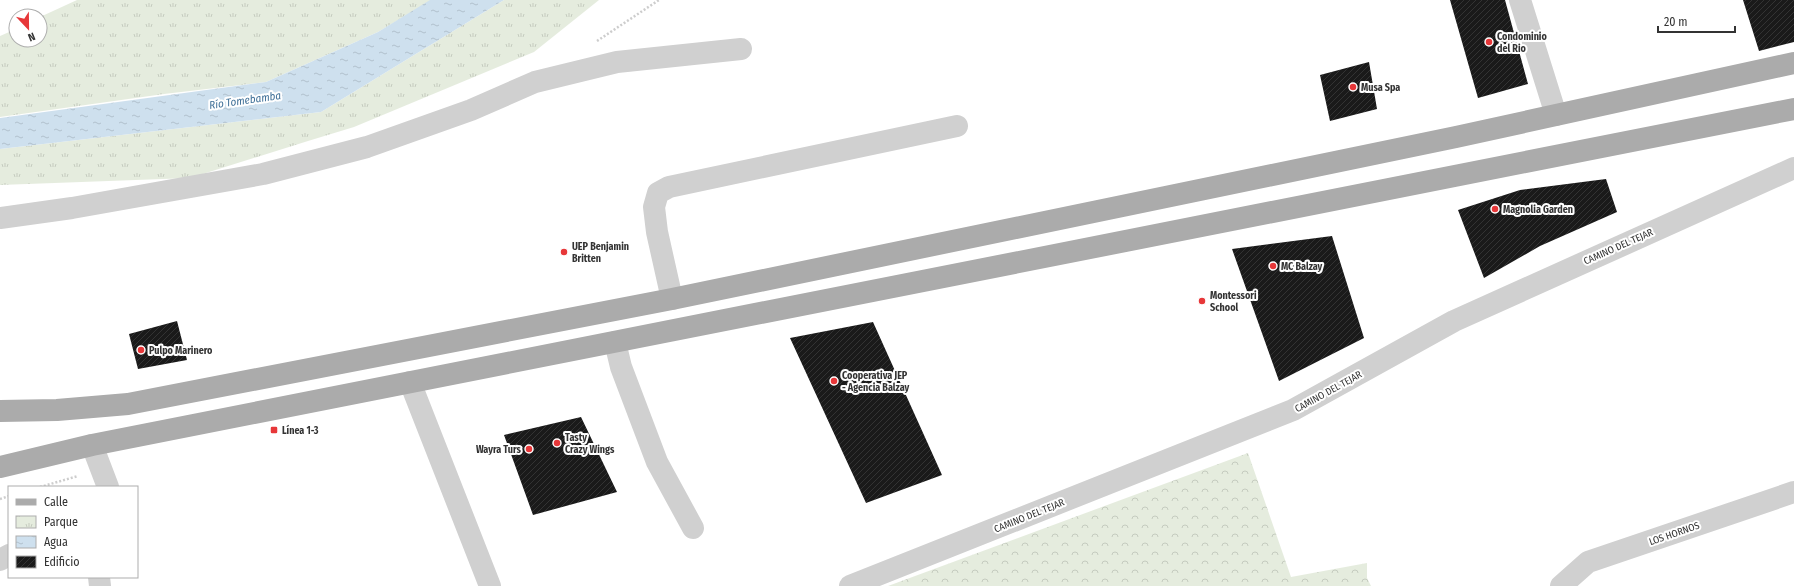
<svg xmlns="http://www.w3.org/2000/svg" width="1794" height="586" font-family="'Fira Sans Condensed',sans-serif">
	<style>
		.forest { fill: url(#forest-crowns) }
		.park { fill: url(#park-tufts) }
		.water { fill: url(#water-ripples) }
		.building { fill: url(#building-hatch) }
		.lines { fill: none; stroke-linecap: round; stroke-linejoin: round }
		.path { stroke: #cdcdcd; stroke-width: 2.5; stroke-dasharray: 2 2; stroke-linecap: butt }
		.minor { stroke: #d0d0d0; stroke-width: 22 }
		.major { stroke: #ababab; stroke-width: 22 }
		.poi-dot { fill: #e73739; stroke: #fff; stroke-width: 1.5 }
		.labels { text-anchor: middle; stroke-width: 4; stroke-linejoin: round; paint-order: stroke }
		.poi-label { font-size: 10px; font-weight: bold; fill: #333; stroke: #fff; text-anchor: start }
		.street-label { font-size: 10px; fill: #333; stroke: #fff }
		.water-label { font-size: 11px; font-style: italic; fill: #3e6f97; stroke: #fff }
	</style>
	<defs>
		<pattern id="forest-crowns" width="20" height="18" patternUnits="userSpaceOnUse"><rect width="20" height="18" fill="#e5ecde"/><path d="M2 6a3 3 0 1 1 6 0M12 15a3 3 0 1 1 6 0" fill="none" stroke="#c5cbbf"/></pattern>
		<pattern id="park-tufts" width="24" height="20" patternUnits="userSpaceOnUse"><rect width="24" height="20" fill="#e5ecde"/><path d="M3 7l-1-3M5 7V3M7 7l1-3M15 17l-1-3M17 17v-4M19 17l1-3" fill="none" stroke="#c5cbbf"/></pattern>
		<pattern id="water-ripples" width="26" height="14" patternUnits="userSpaceOnUse"><rect width="26" height="14" fill="#cee0ee"/><path d="M2 4q2-2 4 0t4 0M15 11q2-2 4 0t4 0" fill="none" stroke="#b1c1cd"/></pattern>
		<pattern id="building-hatch" width="6" height="6" patternUnits="userSpaceOnUse"><rect width="6" height="6" fill="#1a1a1a"/><path d="M-1 1l2-2M0 6l6-6M5 7l2-2" fill="none" stroke="#333"/></pattern>
	</defs>
	<rect width="100%" height="100%" fill="#fff"/>
	<path class="forest" d="M1248,453L1291,577L1367,563V578L1371,586H888Z"/>
	<path class="park" d="M77,0H432L378,32L266,82L164,94L0,117V36L16,29V40H40V17Z
		M504,0H599L534,52L354,127L308,141L190,178L0,185V149L321,112Z"/>
	<path class="water" d="M430,0H504L321,112L0,149V118L266,82L378,32Z"/>
	<path class="building" d="M1450,0H1505L1528,84L1478,98Z
		M1743,0H1794V42L1759,51Z
		M1369,62L1377,109L1330,121L1320,75Z
		M1606,179L1617,212L1540,246L1484,278L1458,210L1520,190Z
		M1332,236L1364,338L1279,381L1232,249Z
		M177,321L187,360L138,369L129,334Z
		M873,322L942,475L866,503L790,338Z
		M581,417L617,492L533,515L504,435Z"/>
	<g class="lines">
		<path class="path" d="M597,41L659,0
			M40,487L78,476
			M0,499L9,496"/>
		<path class="minor" d="M1520,0L1556,115
			M0,218L72,208L263,174L367,147L471,110L535,82L617,62L741,49
			M672,299L657,232L654,207L658,193L669,187L957,126
			M615,342L621,367L657,462L693,528
			M410,382L490,586
			M92,445L108,487
			M0,560L9,555
			M99,577L100,586
			M850,586L1293,410L1454,321L1794,168
			M1561,586L1588,562L1794,492"/>
		<path class="major" d="M0,411L57,410L128,404L672,299L1456,137L1794,63
			M0,467L92,445L1794,109"/>
	</g>
	<g class="poi-dot">
		<circle cx="1489" cy="42" r="4"/>
		<circle cx="1353" cy="87" r="4"/>
		<circle cx="1495" cy="209" r="4"/>
		<circle cx="564" cy="252" r="4"/>
		<circle cx="1273" cy="266" r="4"/>
		<circle cx="1202" cy="301" r="4"/>
		<circle cx="141" cy="350" r="4"/>
		<circle cx="834" cy="381" r="4"/>
		<rect x="270" y="426" width="8" height="8" rx="2"/>
		<circle cx="557" cy="443" r="4"/>
		<circle cx="529" cy="449" r="4"/>
	</g>
	<g class="labels">
		<g class="poi-label">
			<text x="1497" y="40">Condominio<tspan x="1497" dy="12">del Rio</tspan></text>
			<text x="1361" y="91">Musa Spa</text>
			<text x="1503" y="213">Magnolia Garden</text>
			<text x="572" y="250">UEP Benjamin<tspan x="572" dy="12">Britten</tspan></text>
			<text x="1281" y="270">MC Balzay</text>
			<text x="1210" y="299">Montessori<tspan x="1210" dy="12">School</tspan></text>
			<text x="149" y="354">Pulpo Marinero</text>
			<text x="842" y="379">Cooperativa JEP<tspan x="842" dy="12">- Agencia Balzay</tspan></text>
			<text x="282" y="434">Línea 1-3</text>
			<text x="565" y="441">Tasty<tspan x="565" dy="12">Crazy Wings</tspan></text>
			<text x="521" y="453" text-anchor="end">Wayra Turs</text>
		</g>
		<g class="street-label">
			<text transform="translate(1618 246) rotate(-24)" y="4">CAMINO DEL TEJAR</text>
			<text transform="translate(1328 391) rotate(-29)" y="4">CAMINO DEL TEJAR</text>
			<text transform="translate(1029 515) rotate(-22)" y="4">CAMINO DEL TEJAR</text>
			<text transform="translate(1674 533) rotate(-19)" y="4">LOS HORNOS</text>
		</g>
		<g class="water-label">
			<text transform="translate(245 100) rotate(-8)" y="4">Río Tomebamba</text>
		</g>
	</g>
	<rect x="8" y="486" width="130" height="92" fill="#ffffff" stroke="#adadad"/>
	<rect x="16" y="499" width="20" height="6" fill="#ababab" stroke="#adadad"/>
	<text x="44" y="506" font-size="12" fill="#333333">Calle</text>
	<rect x="16" y="516" width="20" height="12" fill="url(#park-tufts)" stroke="#adadad"/>
	<text x="44" y="526" font-size="12" fill="#333333">Parque</text>
	<rect x="16" y="536" width="20" height="12" fill="url(#water-ripples)" stroke="#adadad"/>
	<text x="44" y="546" font-size="12" fill="#333333">Agua</text>
	<rect x="16" y="556" width="20" height="12" fill="url(#building-hatch)" stroke="#adadad"/>
	<text x="44" y="566" font-size="12" fill="#333333">Edificio</text>
	<g transform="translate(28 28) rotate(158)"><circle r="19" fill="#ffffff" stroke="#adadad"/>
	<path d="M0-3L7 15L0 10L-7 15Z" fill="#e73739"/>
	<text y="-6" font-size="11" font-weight="bold" text-anchor="middle" fill="#333333">N</text>
	</g>
	<path d="M1658 26v6h77v-6" fill="none" stroke="#333333" stroke-width="2"/>
	<text x="1664" y="26" font-size="12" fill="#333333" stroke="#ffffff" stroke-width="3" paint-order="stroke">20 m</text>
</svg>
